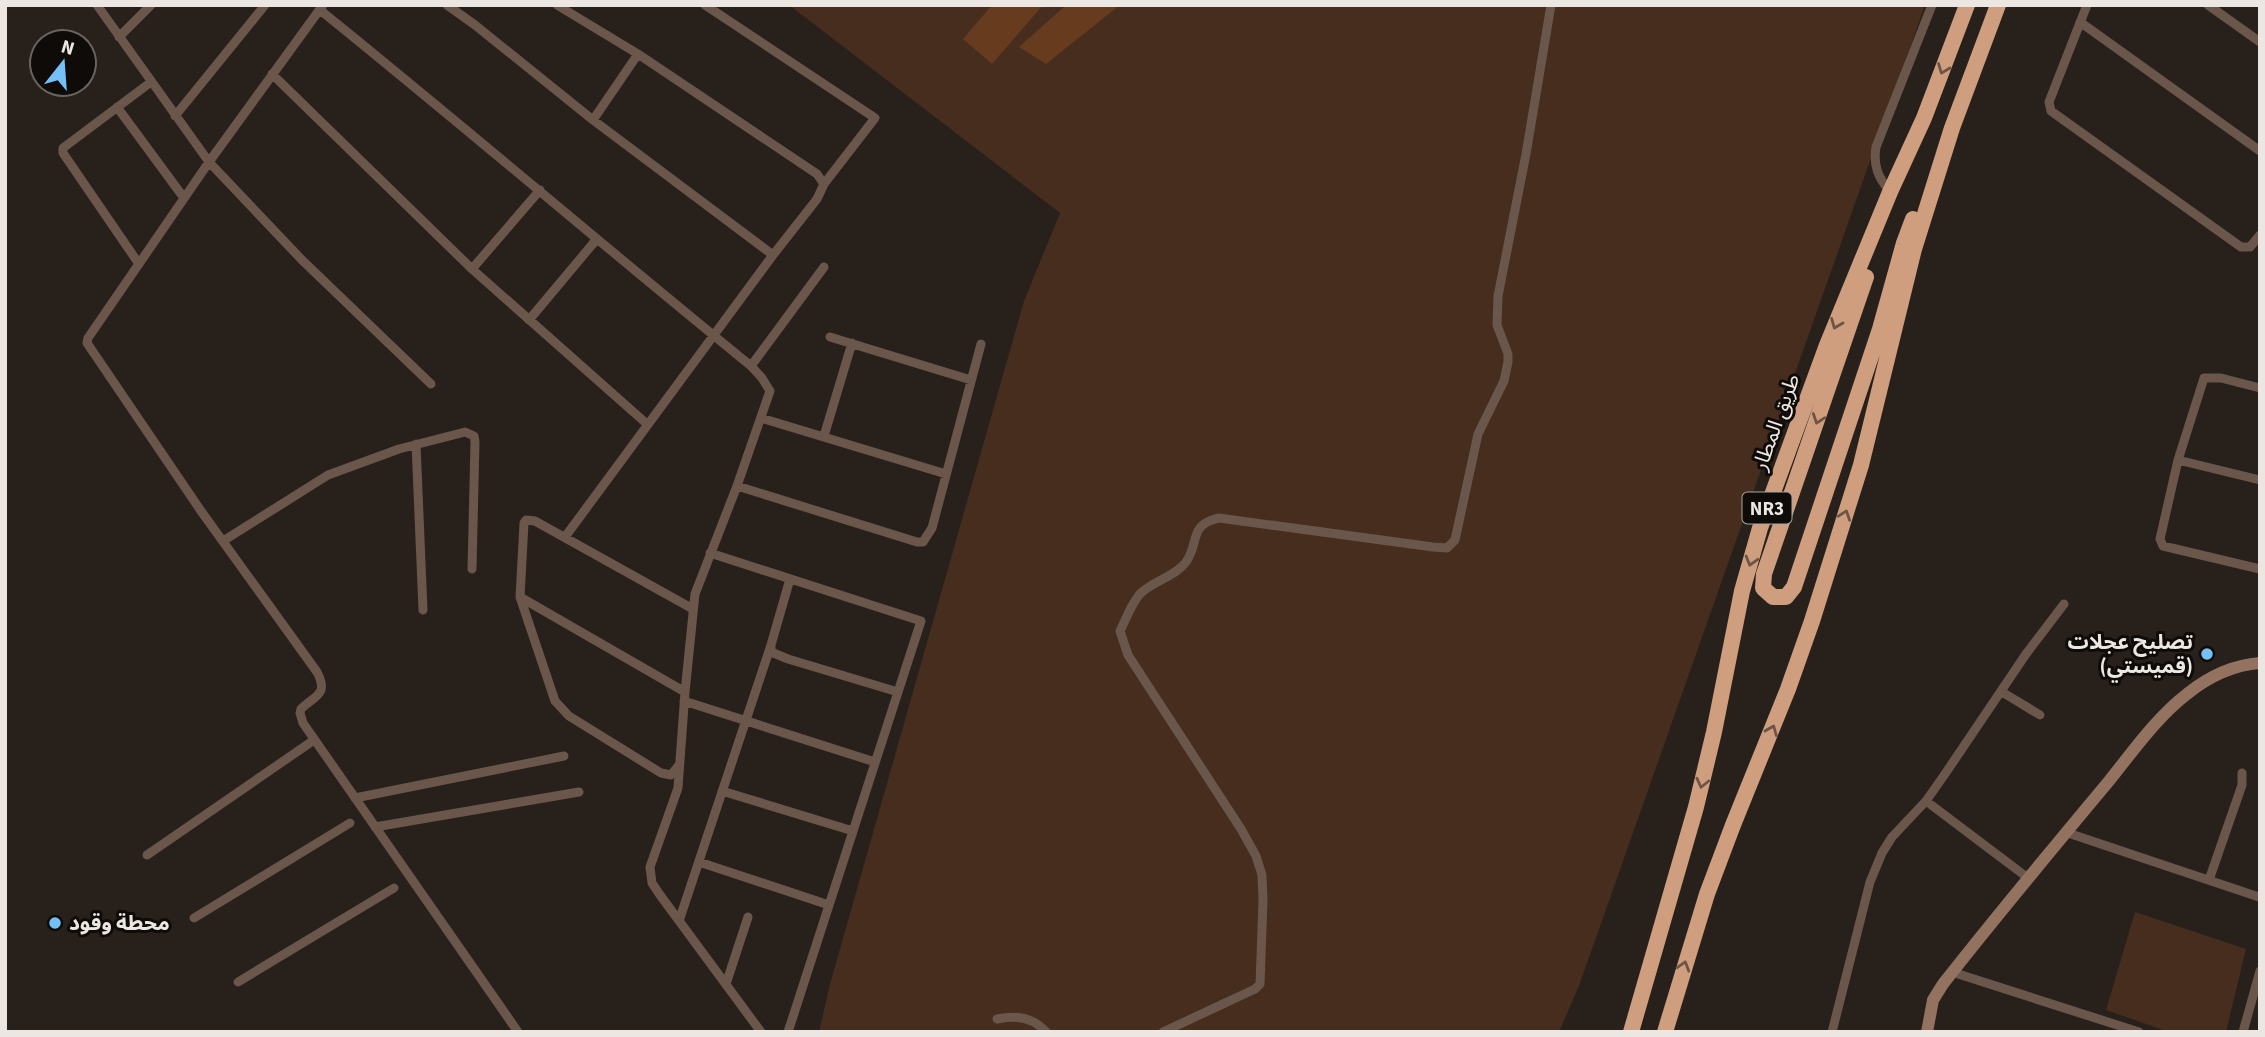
<svg xmlns="http://www.w3.org/2000/svg" width="2265" height="1037" font-family="'Source Sans 3','Noto Sans Arabic',sans-serif">
	<style>
		.green { fill: #462d1d }
		.water { fill: #663b1e }
		.lines { fill: none; stroke-linecap: round; stroke-linejoin: round }
		.street { stroke: #6a564a; stroke-width: 9 }
		.secondary { stroke: #93735f; stroke-width: 12 }
		.highway { stroke: #cf9e7f; stroke-width: 16 }
		.oneway { stroke: #6e5444 }
		.poi-dot { fill: #75c0f6; stroke: #0e0b08; stroke-width: 2.5 }
		.labels { text-anchor: middle; stroke-width: 6; stroke-linejoin: round; paint-order: stroke }
		.shield { fill: #0e0b08; stroke: #a9a5a1; stroke-width: 2 }
		.shield-label { font-size: 19px; font-weight: bold; fill: #ece7e3 }
		.street-label { font-size: 21px; fill: #ece7e3; stroke: #0e0b08 }
		.poi-label { font-size: 21px; font-weight: bold; fill: #ece7e3; stroke: #0e0b08; text-anchor: end }
	</style>
	<rect width="100%" height="100%" fill="#28201b"/>
	<path class="green" d="M789,5H1925L1579,986L1559,1032H819L830,984L1024,301L1060,213Z
		M2135,912L2246,949L2226,1032H2169L2106,1010Z"/>
	<path class="water" d="M992,5H1043L992,64L963,39Z
		M1066,5H1120L1046,64L1019,47Z"/>
	<g class="lines">
		<path class="street" d="M97,5L209,162L302,260L431,384
			M323,5L209,162L88,338L87,343L201,511L317,672C329,695 315,695 301,709L300,713L303,723L518,1032
			M447,5L475,25L593,120L773,255
			M557,5L638,54L817,174L824,184L817,199L773,255L565,537
			M705,5L875,118L824,184
			M2087,5L2049,102L2051,111L2241,247H2250L2260,235
			M2208,5L2260,42
			M320,10C465,127 606,248 751,366L762,378L770,391L737,486L695,594L685,692L678,788L650,867L652,883L660,895L761,1032
			M2080,22L2260,151
			M119,37L151,5
			M272,74L472,269L647,424
			M117,107L184,198
			M175,116L265,5
			M593,120L638,54
			M1890,192C1878,177 1873,166 1876,147L1932,5
			M139,264L63,153V148L151,82
			M472,269L540,190
			M529,320L596,240
			M830,337L971,380
			M751,366L824,267
			M2260,388L2221,378H2204L2178,460L2160,539L2163,546L2260,569
			M761,418L946,474
			M824,436L852,343
			M416,444L423,610
			M2178,460L2260,480
			M737,486L917,542H923L932,528L981,344
			M223,541L328,475L399,449L465,432L474,436L475,442L472,569
			M710,553L921,621L788,1032
			M790,579L771,645V652L788,659L898,692
			M520,597L685,692
			M2002,692L2040,715
			M684,701L875,762
			M679,765L671,775L661,773L569,716L555,701L520,597L524,523L526,520L535,521L693,609
			M722,791L853,831
			M355,798L564,756
			M1926,801L2028,878
			M375,827L579,792
			M2065,832L2259,897
			M147,855L314,740
			M699,862L829,905
			M2209,880L2242,785V773
			M194,918L350,823
			M679,921L771,645
			M1952,972L2139,1032
			M238,982L394,888
			M726,984L748,917
			M997,1019C1015,1015 1033,1017 1046,1032
			M1163,1032L1255,989L1260,984L1263,901L1262,875L1256,856L1241,829L1128,655L1120,631C1126,619 1132,602 1141,593C1153,581 1176,576 1186,562C1200,542 1188,525 1219,518L1433,547L1447,548L1455,540L1478,434L1504,381L1508,362V354L1497,325L1498,296L1526,154L1551,5
			M1832,1032L1870,882L1882,853L1892,837L1926,801L1945,774L2026,654L2064,604
			M2243,1032L2260,971"/>
		<path class="secondary" d="M1927,1032L1933,1000L1943,984C1997,915 2053,848 2109,781C2133,751 2157,717 2187,694C2208,677 2233,665 2260,663"/>
		<path class="highway" d="M1866,277L1764,574L1763,588L1773,597H1786L1794,587L1880,329L1904,243L1913,219
			M1631,1032L1696,807L1714,732L1742,591L1760,528L1827,345L1890,192L1924,118L1967,5
			M1665,1032L1707,894L1733,825L1788,689L1812,621L1861,465L1914,249L1952,128L1998,5"/>
	</g>
	<defs><path id="oneway-chevron" d="M-2-3.5L2.5 0L-2 3.5" fill="none" stroke-width="1.6" stroke-linecap="round" stroke-linejoin="round" transform="scale(1.75)"/></defs>
	<g class="oneway">
		<use href="#oneway-chevron" transform="translate(1943 69) rotate(111)"/>
		<use href="#oneway-chevron" transform="translate(1836 324) rotate(112)"/>
		<use href="#oneway-chevron" transform="translate(1818 419) rotate(109)"/>
		<use href="#oneway-chevron" transform="translate(1845 515) rotate(-71)"/>
		<use href="#oneway-chevron" transform="translate(1751 561) rotate(106)"/>
		<use href="#oneway-chevron" transform="translate(1772 730) rotate(-68)"/>
		<use href="#oneway-chevron" transform="translate(1702 783) rotate(103)"/>
		<use href="#oneway-chevron" transform="translate(1684 966) rotate(-73)"/>
	</g>
	<g class="poi-dot">
		<circle cx="2207" cy="654" r="7"/>
		<circle cx="55" cy="923" r="7"/>
	</g>
	<g class="labels">
		<rect class="shield" x="1742.5" y="492.5" width="49" height="31" rx="5"/>
		<g class="shield-label">
			<text x="1767" y="515">NR3</text>
		</g>
		<g class="street-label">
			<text transform="translate(1776 422) rotate(-70)" y="7">طريق المطار</text>
		</g>
		<g class="poi-label">
			<text x="2193" y="649">تصليح عجلات<tspan x="2193" dy="24">(قميستي)</tspan></text>
			<text x="69" y="930" text-anchor="start">محطة وقود</text>
		</g>
	</g>
	<rect width="2265" height="1037" fill="none" stroke="#ece7e3" stroke-width="14"/>
	<g transform="translate(63 63) rotate(17)"><circle r="33" fill="#0e0b08" stroke="#676360" stroke-width="2"/>
	<path d="M0-5L12 26L0 18L-12 26Z" fill="#75c0f6"/>
	<text y="-10" font-size="19" font-weight="bold" text-anchor="middle" fill="#ece7e3">N</text>
	</g>
</svg>
